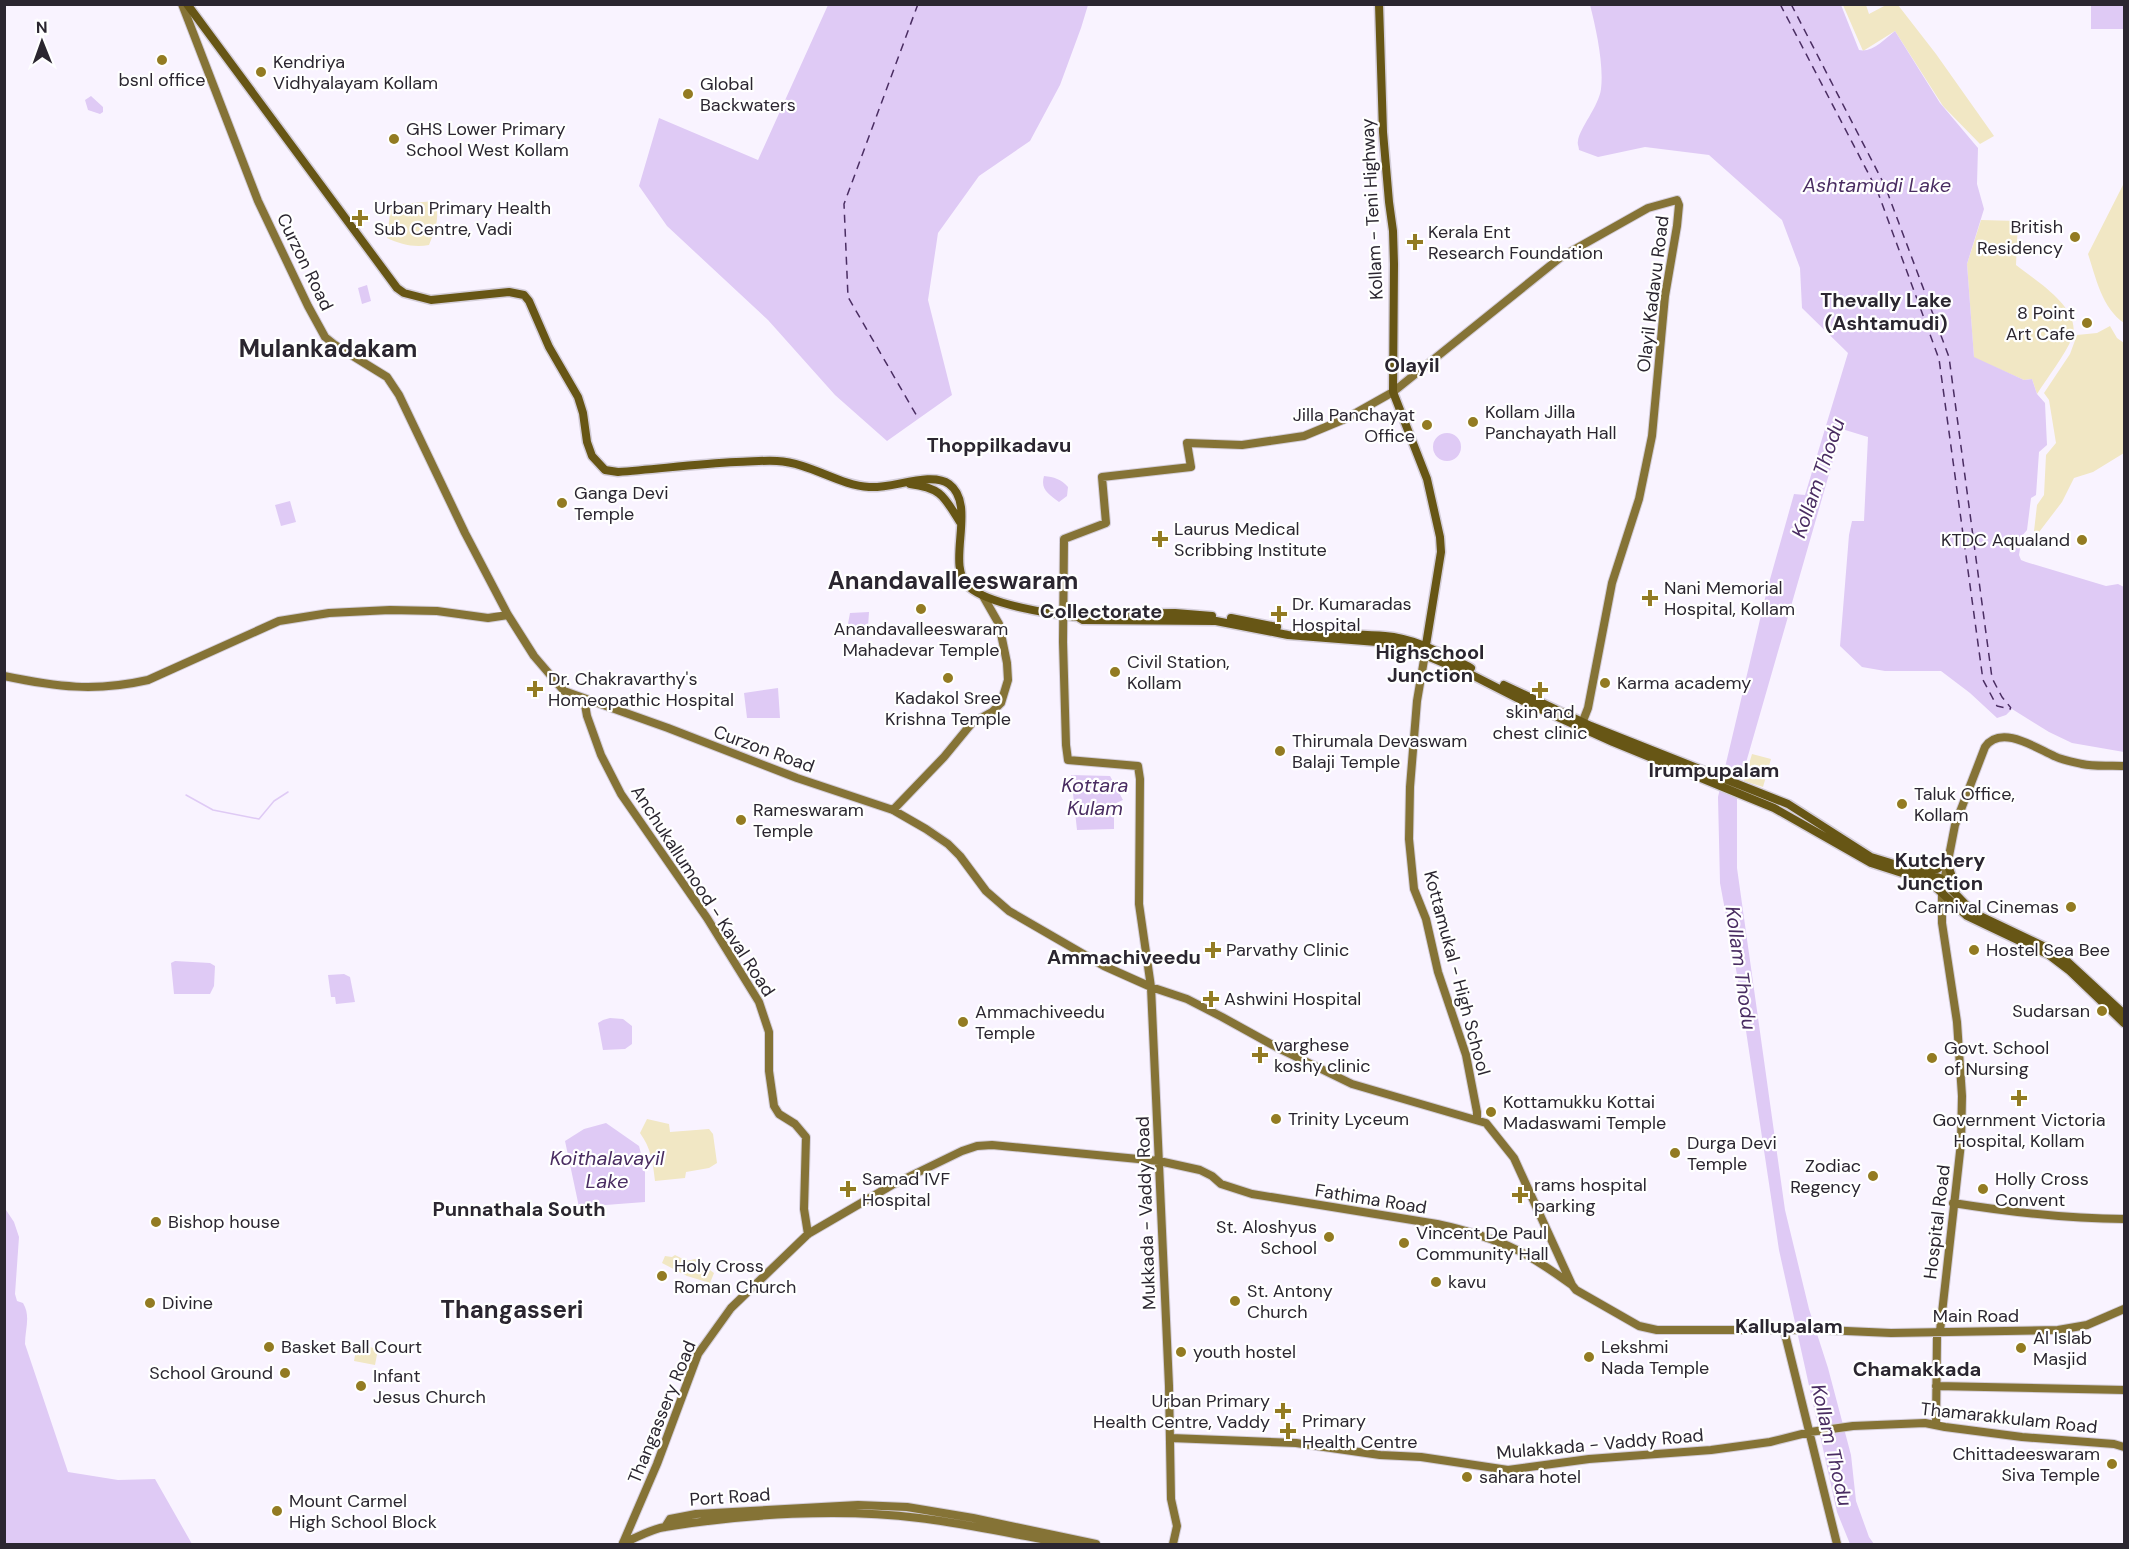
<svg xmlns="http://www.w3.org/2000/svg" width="2129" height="1549" font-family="'DM Sans',sans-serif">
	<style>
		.green { fill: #f1e7c4 }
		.water { fill: #dfcaf5 }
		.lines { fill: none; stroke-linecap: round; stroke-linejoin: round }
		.stream { stroke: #dfcaf5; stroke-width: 1.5 }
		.ferry { stroke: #4a2d62; stroke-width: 1.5; stroke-dasharray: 8 6; stroke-linecap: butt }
		.secondary-casing { stroke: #d4ceda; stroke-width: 10 }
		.primary-casing { stroke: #d4ceda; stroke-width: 11 }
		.secondary { stroke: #857336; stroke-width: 8 }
		.primary { stroke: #675615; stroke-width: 8 }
		.poi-dot { fill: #937b22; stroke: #fff; stroke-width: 2 }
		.labels { text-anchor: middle; stroke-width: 4.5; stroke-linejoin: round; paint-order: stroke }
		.poi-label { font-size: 18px; fill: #2b2630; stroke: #fff; text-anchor: start }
		.street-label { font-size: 18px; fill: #2b2630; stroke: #fff }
		.water-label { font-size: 20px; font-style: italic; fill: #4a2d62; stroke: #fff }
		.neighbourhood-label { font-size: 20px; font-weight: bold; fill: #2b2630; stroke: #fff }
		.district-label { font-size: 24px; font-weight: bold; fill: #2b2630; stroke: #fff }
	</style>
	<rect width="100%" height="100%" fill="#f9f3ff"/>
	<path class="green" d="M1843,5H1866L1869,14L1886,5H1898L1936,54L1994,136L1980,144L1943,106L1895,31L1863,51Z
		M2124,183V323C2102,308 2096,278 2088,254Z
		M434,201C441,216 435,230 429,245C414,248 400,244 387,238L391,205Z
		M1981,220L2018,221L2016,265C2036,281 2083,309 2072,338C2065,355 2047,378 2037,394L2032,379L2024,380L1974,358L1967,264Z
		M2110,326L2117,338L2124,343V453L2093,472L2074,478L2062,502L2033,540L2037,505L2044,495L2046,455L2056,443L2049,400L2044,393L2070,354L2077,335L2097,333Z
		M1752,754L1771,759L1763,787L1744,781Z
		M647,1119L669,1124L670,1132L709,1129L713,1134L717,1163L709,1168L686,1172L685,1178L655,1181C653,1163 651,1148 640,1133Z
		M675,1255L687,1261L695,1259L714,1273L710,1283L687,1276L662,1263L665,1256L672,1257Z
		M357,1344L378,1349L375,1365L354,1361Z"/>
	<path class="water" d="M828,5H1088L1081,28L1060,85L1030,141L979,176L938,233L928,300L952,395L887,441L835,395L768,320L667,226L639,186L659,118L758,160Z
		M1590,5H1841L1859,50C1872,53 1885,39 1895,31L1940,103L1978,148L1977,184L1984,209L1967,264L1974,357L2024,380L2032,379L2037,394L2045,403L2047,445L2039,452L2036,495L2031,498L2027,530L2022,536L2019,555L2021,560L2026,562L2106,586L2118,584L2124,587V752L2072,743L2049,732L2012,709L2006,715L1997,718L1970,693L1941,671H1885L1862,667L1840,646L1849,535L1852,521H1864L1868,437L1842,429L1737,794V868L1785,1210L1809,1309L1828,1368L1851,1455L1856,1501L1869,1537L1874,1544H1850L1837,1512L1779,1250L1740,991L1720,883L1718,797L1767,590L1794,494L1805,495L1848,353L1802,308L1800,268L1782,220L1709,155L1645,147L1598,157L1579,150C1579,147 1577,144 1578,141C1579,129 1599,106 1601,89C1604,65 1596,28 1590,5Z
		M2091,5H2124V29H2091Z
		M91,96L103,107V112L100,114L88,110L85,100Z
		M367,285L371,301L362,304L358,288Z
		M1433 447a14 14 0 1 1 28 0a14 14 0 1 1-28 0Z
		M1044,476C1054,477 1061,479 1068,487L1067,496L1059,502C1049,494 1040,490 1044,476Z
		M290,501L296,522L281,526L275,505Z
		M869,612L868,627L847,629L850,613Z
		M778,688L780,718H747L744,693Z
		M1071,775L1110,776L1123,800L1114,804V829L1077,830Z
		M175,961L210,963L215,966L214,986L210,994H174L171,963Z
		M344,974L350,977L355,1002L336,1004L335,997H331L328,975Z
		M610,1018L623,1019L632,1026V1044L625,1049L603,1050L598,1023L603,1020Z
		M606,1123L639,1146L645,1169V1202L579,1207L565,1141L584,1129Z
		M4,1207L14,1222L19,1237L15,1294L17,1301L23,1303C31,1316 25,1329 25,1344L68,1472L118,1480L155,1479L192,1544H5Z"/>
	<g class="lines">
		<path class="stream" d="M186,795L213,810L259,819L274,801L288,792"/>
		<path class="ferry" d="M918,4L844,204L848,297L918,418
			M1780,4L1877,190L1939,359L1983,680L1997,706L2011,709
			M1791,4L1885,186L1949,357L1992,678L2002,697L2011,708"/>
		<g class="secondary-casing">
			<path id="secondary" d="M182,4L258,201L308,306L325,337L335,345L387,377L399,395L465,533L508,615L534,656L564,691L668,728L797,778L893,810L926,829L948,844L960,856L986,891L1009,911L1104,966L1151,987L1187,999L1222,1017L1280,1049L1352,1084L1486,1123L1514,1158L1572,1285
				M1425,654L1417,701L1410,787L1409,839L1414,889L1426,919L1438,972L1466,1055L1477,1112V1120
				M4,676C57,687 95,692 148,680L279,621L329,613L390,610L437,611L488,618L508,615
				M584,699L587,716L601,755L621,794L707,918L759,1002L769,1032V1071L774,1106L779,1114L795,1124L806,1137L804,1209L808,1234
				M893,810L944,757L972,723L992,712L1001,703L1008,680L1007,663L999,624L983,596
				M1953,1203C2010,1212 2066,1219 2124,1219
				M1784,1330L1837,1544
				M1936,1386L2124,1390
				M1936,1424L1937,1337L1940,1331L1961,1143L1962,1096L1957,1022L1942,923V892L1955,825L1985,747C2001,724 2036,748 2054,756C2062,760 2073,762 2082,764C2095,767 2111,765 2124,766
				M1171,1438L1296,1443L1380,1455L1421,1457L1508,1470L1589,1459L1711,1450L1770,1442L1810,1432L1853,1426L1925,1423L1945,1427L2022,1437L2114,1444L2124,1447
				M665,1527L670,1519L696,1514L858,1505L907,1507L973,1518L1096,1544
				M623,1543L657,1464L698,1354L731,1308L808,1234L892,1185L962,1151L977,1146L992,1145L1159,1161L1200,1170L1212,1176L1221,1184L1252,1194L1437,1224C1465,1230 1492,1238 1517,1250C1536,1259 1555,1273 1572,1285L1576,1290L1639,1326L1657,1330H1824L1891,1333L2058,1330L2087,1325L2124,1309
				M623,1543C636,1538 651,1529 665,1527C745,1514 839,1508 919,1518C969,1524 1018,1535 1067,1544
				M1173,1544L1177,1526L1171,1499L1169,1386L1151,987L1139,904L1140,779L1138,766L1068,760L1066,745L1063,642L1064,539L1106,523L1102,477L1191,467L1187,443L1242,445L1304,436L1345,419L1393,392L1561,257L1648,208L1677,200L1679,205L1677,226L1665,296L1652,436L1639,499L1612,583L1588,708L1581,726"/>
		</g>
		<g class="primary-casing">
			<path id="primary" d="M187,4L397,288L404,293L431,300L509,292L524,295L529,301L549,347L578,397L583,413L587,442L592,456L605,470L618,472C658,469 697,464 736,462C750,462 764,460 777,461C811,463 838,485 869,487C892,489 931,471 949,484C978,505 944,566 969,587C990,605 1051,614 1078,617L1083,620L1216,621L1288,635L1377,642L1406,647L1470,674L1529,704L1613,742L1774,808L1871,863L1930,882L1967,916L2049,955L2070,971L2124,1023
				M1379,4L1383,132L1389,202L1393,231L1394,264L1393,392L1427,479L1440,537L1441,552L1425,651
				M910,484C942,488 944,497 960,522
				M1093,614L1175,613L1212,616
				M1231,618L1277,627
				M1310,632C1335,635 1360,634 1385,636C1415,638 1444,655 1471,668
				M1504,685L1591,726L1788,804L1871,857L1940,878L1974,913L2058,953L2124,1014
				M1925,870L1937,869L1947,862L1956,889"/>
		</g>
		<use href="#secondary" class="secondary"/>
		<use href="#primary" class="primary"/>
	</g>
	<g class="poi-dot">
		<circle cx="162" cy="60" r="6"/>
		<circle cx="261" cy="72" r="6"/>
		<circle cx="688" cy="94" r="6"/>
		<circle cx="394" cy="139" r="6"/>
		<path d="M357 209h6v6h6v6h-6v6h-6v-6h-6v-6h6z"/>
		<circle cx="2075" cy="237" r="6"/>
		<path d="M1412 233h6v6h6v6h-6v6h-6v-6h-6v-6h6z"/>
		<circle cx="2087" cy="323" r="6"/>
		<circle cx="1473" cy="422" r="6"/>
		<circle cx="1427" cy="425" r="6"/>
		<circle cx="562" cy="503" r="6"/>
		<path d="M1157 530h6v6h6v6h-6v6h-6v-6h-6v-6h6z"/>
		<circle cx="2082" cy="540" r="6"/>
		<path d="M1647 589h6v6h6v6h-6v6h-6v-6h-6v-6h6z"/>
		<circle cx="921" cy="609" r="6"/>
		<path d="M1276 605h6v6h6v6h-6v6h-6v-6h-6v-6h6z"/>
		<circle cx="1115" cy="672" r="6"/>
		<circle cx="948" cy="678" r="6"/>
		<circle cx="1605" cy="683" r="6"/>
		<path d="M532 680h6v6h6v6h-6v6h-6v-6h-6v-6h6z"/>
		<path d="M1537 681h6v6h6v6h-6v6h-6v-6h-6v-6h6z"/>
		<circle cx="1280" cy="751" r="6"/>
		<circle cx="1902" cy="804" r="6"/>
		<circle cx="741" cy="820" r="6"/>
		<circle cx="2071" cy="907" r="6"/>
		<path d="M1210 941h6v6h6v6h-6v6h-6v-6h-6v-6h6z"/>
		<circle cx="1974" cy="950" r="6"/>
		<path d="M1208 990h6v6h6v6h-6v6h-6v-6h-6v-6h6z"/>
		<circle cx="2102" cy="1011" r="6"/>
		<circle cx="963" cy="1022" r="6"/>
		<path d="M1257 1046h6v6h6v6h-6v6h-6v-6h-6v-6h6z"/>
		<circle cx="1932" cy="1058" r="6"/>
		<path d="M2016 1089h6v6h6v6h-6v6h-6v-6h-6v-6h6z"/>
		<circle cx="1491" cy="1112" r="6"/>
		<circle cx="1276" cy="1119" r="6"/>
		<circle cx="1675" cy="1153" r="6"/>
		<circle cx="1873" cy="1176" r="6"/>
		<path d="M845 1180h6v6h6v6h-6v6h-6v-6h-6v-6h6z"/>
		<circle cx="1983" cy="1189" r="6"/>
		<path d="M1517 1186h6v6h6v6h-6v6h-6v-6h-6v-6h6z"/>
		<circle cx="156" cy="1222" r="6"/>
		<circle cx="1329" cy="1237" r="6"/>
		<circle cx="1404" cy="1243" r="6"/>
		<circle cx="662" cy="1276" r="6"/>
		<circle cx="1436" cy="1282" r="6"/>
		<circle cx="1235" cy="1301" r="6"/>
		<circle cx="150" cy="1303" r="6"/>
		<circle cx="269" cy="1347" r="6"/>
		<circle cx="2021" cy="1348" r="6"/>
		<circle cx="1181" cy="1352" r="6"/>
		<circle cx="1589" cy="1357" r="6"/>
		<circle cx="285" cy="1373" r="6"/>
		<circle cx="361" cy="1386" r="6"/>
		<path d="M1280 1402h6v6h6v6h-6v6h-6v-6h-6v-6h6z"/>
		<path d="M1285 1422h6v6h6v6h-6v6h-6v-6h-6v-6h6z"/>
		<circle cx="2112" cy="1464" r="6"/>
		<circle cx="1467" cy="1477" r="6"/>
		<circle cx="277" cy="1511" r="6"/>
	</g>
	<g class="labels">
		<g class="poi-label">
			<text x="273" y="68">Kendriya<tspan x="273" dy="21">Vidhyalayam Kollam</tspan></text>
			<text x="162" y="86" text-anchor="middle">bsnl office</text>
			<text x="700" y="90">Global<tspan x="700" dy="21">Backwaters</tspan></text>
			<text x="406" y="135">GHS Lower Primary<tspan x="406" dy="21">School West Kollam</tspan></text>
			<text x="374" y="214">Urban Primary Health<tspan x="374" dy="21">Sub Centre, Vadi</tspan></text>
			<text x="2063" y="233" text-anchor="end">British<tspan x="2063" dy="21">Residency</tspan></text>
			<text x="1428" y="238">Kerala Ent<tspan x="1428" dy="21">Research Foundation</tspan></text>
			<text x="2075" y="319" text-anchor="end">8 Point<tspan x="2075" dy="21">Art Cafe</tspan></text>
			<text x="1485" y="418">Kollam Jilla<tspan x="1485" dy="21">Panchayath Hall</tspan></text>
			<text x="1415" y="421" text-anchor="end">Jilla Panchayat<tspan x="1415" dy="21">Office</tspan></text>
			<text x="574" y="499">Ganga Devi<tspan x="574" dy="21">Temple</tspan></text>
			<text x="1174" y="535">Laurus Medical<tspan x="1174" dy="21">Scribbing Institute</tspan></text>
			<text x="2070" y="546" text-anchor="end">KTDC Aqualand</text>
			<text x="1664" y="594">Nani Memorial<tspan x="1664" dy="21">Hospital, Kollam</tspan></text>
			<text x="1292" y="610">Dr. Kumaradas<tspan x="1292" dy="21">Hospital</tspan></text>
			<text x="921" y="635" text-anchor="middle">Anandavalleeswaram<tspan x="921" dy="21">Mahadevar Temple</tspan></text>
			<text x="1127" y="668">Civil Station,<tspan x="1127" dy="21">Kollam</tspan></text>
			<text x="548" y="685">Dr. Chakravarthy's<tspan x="548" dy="21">Homeopathic Hospital</tspan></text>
			<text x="1617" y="689">Karma academy</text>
			<text x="948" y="704" text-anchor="middle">Kadakol Sree<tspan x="948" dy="21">Krishna Temple</tspan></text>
			<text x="1540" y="718" text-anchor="middle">skin and<tspan x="1540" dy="21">chest clinic</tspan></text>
			<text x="1292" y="747">Thirumala Devaswam<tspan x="1292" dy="21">Balaji Temple</tspan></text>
			<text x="1914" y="800">Taluk Office,<tspan x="1914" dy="21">Kollam</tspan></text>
			<text x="753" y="816">Rameswaram<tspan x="753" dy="21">Temple</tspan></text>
			<text x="2059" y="913" text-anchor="end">Carnival Cinemas</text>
			<text x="1226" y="956">Parvathy Clinic</text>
			<text x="1986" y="956">Hostel Sea Bee</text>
			<text x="1224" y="1005">Ashwini Hospital</text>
			<text x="2090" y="1017" text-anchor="end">Sudarsan</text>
			<text x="975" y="1018">Ammachiveedu<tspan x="975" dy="21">Temple</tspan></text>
			<text x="1274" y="1051">varghese<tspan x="1274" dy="21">koshy clinic</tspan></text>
			<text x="1944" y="1054">Govt. School<tspan x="1944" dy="21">of Nursing</tspan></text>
			<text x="1503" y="1108">Kottamukku Kottai<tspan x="1503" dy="21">Madaswami Temple</tspan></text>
			<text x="1288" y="1125">Trinity Lyceum</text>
			<text x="2019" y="1126" text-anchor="middle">Government Victoria<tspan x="2019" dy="21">Hospital, Kollam</tspan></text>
			<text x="1687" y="1149">Durga Devi<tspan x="1687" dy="21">Temple</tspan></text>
			<text x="1861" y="1172" text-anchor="end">Zodiac<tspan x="1861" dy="21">Regency</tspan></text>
			<text x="862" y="1185">Samad IVF<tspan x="862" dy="21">Hospital</tspan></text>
			<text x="1995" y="1185">Holly Cross<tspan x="1995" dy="21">Convent</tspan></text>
			<text x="1534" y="1191">rams hospital<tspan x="1534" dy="21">parking</tspan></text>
			<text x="168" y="1228">Bishop house</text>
			<text x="1317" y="1233" text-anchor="end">St. Aloshyus<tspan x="1317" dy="21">School</tspan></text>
			<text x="1416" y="1239">Vincent De Paul<tspan x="1416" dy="21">Community Hall</tspan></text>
			<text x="674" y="1272">Holy Cross<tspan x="674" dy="21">Roman Church</tspan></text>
			<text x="1448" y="1288">kavu</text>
			<text x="1247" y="1297">St. Antony<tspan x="1247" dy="21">Church</tspan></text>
			<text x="162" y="1309">Divine</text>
			<text x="2033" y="1344">Al Islab<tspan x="2033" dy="21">Masjid</tspan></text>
			<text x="281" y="1353">Basket Ball Court</text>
			<text x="1601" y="1353">Lekshmi<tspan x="1601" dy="21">Nada Temple</tspan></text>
			<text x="1193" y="1358">youth hostel</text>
			<text x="273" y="1379" text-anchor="end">School Ground</text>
			<text x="373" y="1382">Infant<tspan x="373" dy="21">Jesus Church</tspan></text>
			<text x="1270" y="1407" text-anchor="end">Urban Primary<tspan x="1270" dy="21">Health Centre, Vaddy</tspan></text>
			<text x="1302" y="1427">Primary<tspan x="1302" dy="21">Health Centre</tspan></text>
			<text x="2100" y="1460" text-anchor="end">Chittadeeswaram<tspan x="2100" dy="21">Siva Temple</tspan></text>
			<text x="1479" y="1483">sahara hotel</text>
			<text x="289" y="1507">Mount Carmel<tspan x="289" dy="21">High School Block</tspan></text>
		</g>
		<g class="street-label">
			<text transform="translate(1372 209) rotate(-93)" y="6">Kollam - Teni Highway</text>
			<text transform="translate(305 262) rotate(64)" y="6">Curzon Road</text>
			<text transform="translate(1653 294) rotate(-83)" y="6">Olayil Kadavu Road</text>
			<text transform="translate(764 749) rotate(20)" y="6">Curzon Road</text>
			<text transform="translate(703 891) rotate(57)" y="6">Anchukallumood - Kaval Road</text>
			<text transform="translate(1457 973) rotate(75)" y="6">Kottamukal - High School</text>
			<text transform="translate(1371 1199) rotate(9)" y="6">Fathima Road</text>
			<text transform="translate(1146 1213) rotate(-92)" y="6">Mukkada - Vaddy Road</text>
			<text transform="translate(1937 1222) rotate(-83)" y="6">Hospital Road</text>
			<text x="1976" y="1322">Main Road</text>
			<text transform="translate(662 1412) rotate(-68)" y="6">Thangassery Road</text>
			<text transform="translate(2009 1418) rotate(6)" y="6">Thamarakkulam Road</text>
			<text transform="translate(1600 1444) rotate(-5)" y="6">Mulakkada - Vaddy Road</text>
			<text transform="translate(730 1497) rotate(-4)" y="6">Port Road</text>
		</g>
		<g class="water-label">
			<text x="1877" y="192">Ashtamudi Lake</text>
			<text transform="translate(1818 478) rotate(-71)" y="7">Kollam Thodu</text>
			<text x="1095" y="792">Kottara<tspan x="1095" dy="23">Kulam</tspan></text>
			<text transform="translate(1741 968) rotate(82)" y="7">Kollam Thodu</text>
			<text x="607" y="1165">Koithalavayil<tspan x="607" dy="23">Lake</tspan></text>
			<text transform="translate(1832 1445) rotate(77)" y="7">Kollam Thodu</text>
		</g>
		<g class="neighbourhood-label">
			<text x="1886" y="307">Thevally Lake<tspan x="1886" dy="23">(Ashtamudi)</tspan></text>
			<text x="1412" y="372">Olayil</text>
			<text x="999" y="452">Thoppilkadavu</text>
			<text x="1101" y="618">Collectorate</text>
			<text x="1430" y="659">Highschool<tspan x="1430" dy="23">Junction</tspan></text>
			<text x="1714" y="777">Irumpupalam</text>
			<text x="1940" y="867">Kutchery<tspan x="1940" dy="23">Junction</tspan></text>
			<text x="1124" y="964">Ammachiveedu</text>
			<text x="519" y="1216">Punnathala South</text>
			<text x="1789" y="1333">Kallupalam</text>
			<text x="1917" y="1376">Chamakkada</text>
		</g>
		<g class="district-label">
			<text x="328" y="357">Mulankadakam</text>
			<text x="953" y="589">Anandavalleeswaram</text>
			<text x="512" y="1318">Thangasseri</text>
		</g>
	</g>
	<rect width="2129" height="1549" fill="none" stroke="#2b2630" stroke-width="12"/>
	<g transform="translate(42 42) rotate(359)" stroke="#ffffff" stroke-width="4.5" paint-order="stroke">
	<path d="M0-4.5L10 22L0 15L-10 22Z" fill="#2b2630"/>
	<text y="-9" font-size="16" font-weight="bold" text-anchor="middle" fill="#2b2630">N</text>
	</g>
</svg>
